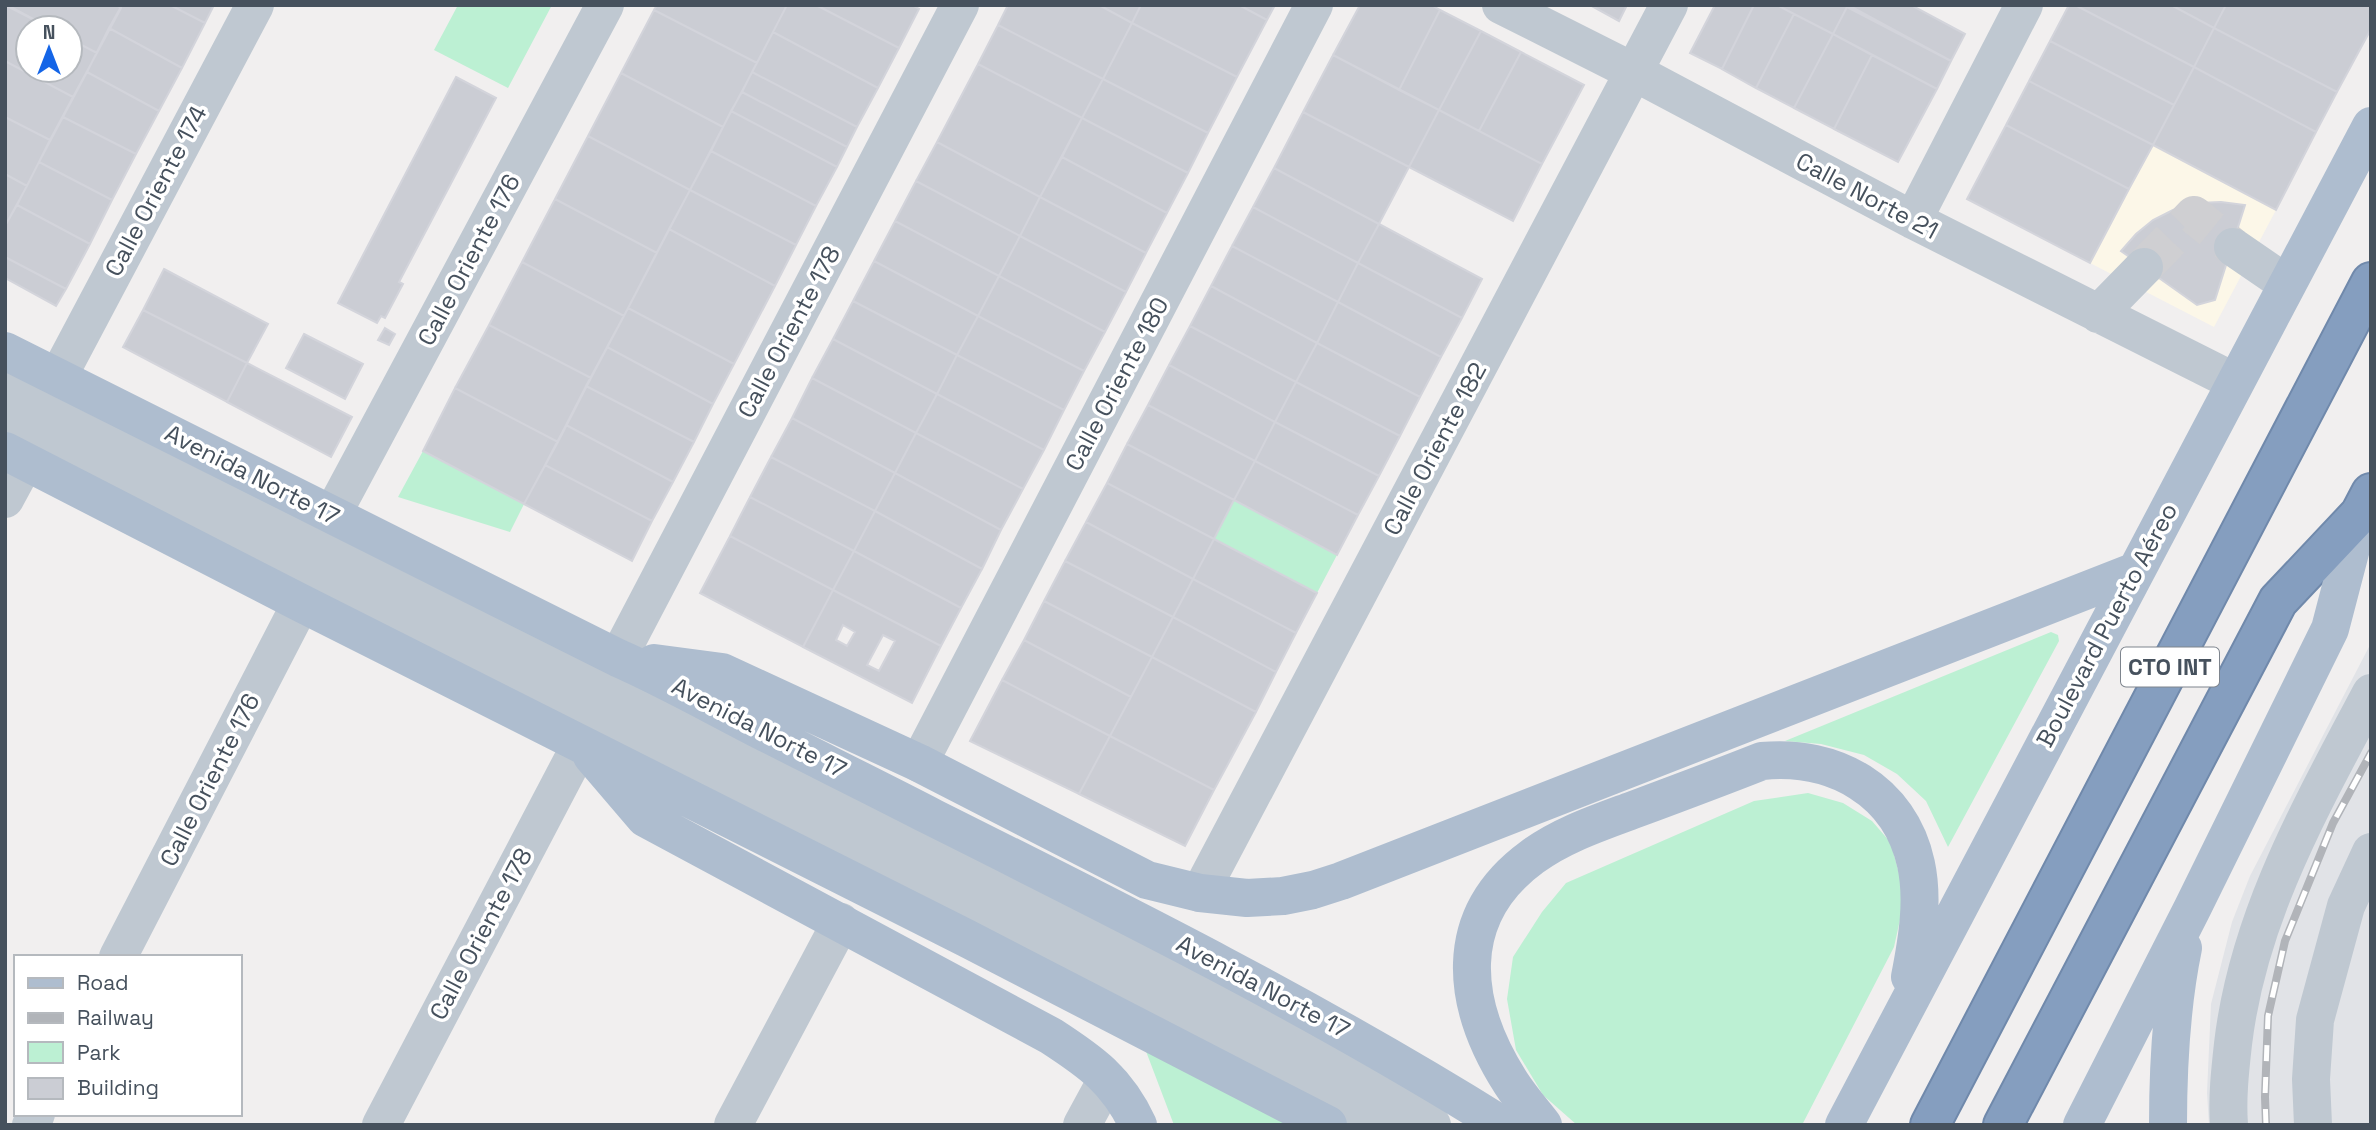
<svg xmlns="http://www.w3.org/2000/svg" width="2376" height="1130" font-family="'Space Grotesk',sans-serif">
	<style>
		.commercial { fill: #fcf7e8 }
		.airport { fill: #e1e3e7 }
		.green { fill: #bcf0d3 }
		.building { fill: #cbcdd4; stroke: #d3d4db; stroke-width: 2; fill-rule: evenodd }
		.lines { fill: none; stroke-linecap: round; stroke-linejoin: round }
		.minor-tunnel { stroke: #cfcfd2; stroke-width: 38; stroke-dasharray: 38 19; stroke-linecap: butt }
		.highway-casing { stroke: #7089ab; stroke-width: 42 }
		.minor { stroke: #bfc8d1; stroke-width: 38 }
		.major { stroke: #aebdcf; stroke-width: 38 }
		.highway { stroke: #859ebf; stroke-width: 38 }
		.rail-casing { stroke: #b1b4b9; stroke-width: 8 }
		.rail { stroke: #fff; stroke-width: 5; stroke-dasharray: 16; stroke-linecap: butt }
		.labels { text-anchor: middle; stroke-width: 7; stroke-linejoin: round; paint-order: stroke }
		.shield { fill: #fff; stroke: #7e858e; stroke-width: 2 }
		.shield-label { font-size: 23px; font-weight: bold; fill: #46515d }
		.street-label { font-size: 24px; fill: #46515d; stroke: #fff }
	</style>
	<rect width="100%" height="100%" fill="#f1efef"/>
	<path class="commercial" d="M2153,145L2276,210L2214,327L2090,263Z"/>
	<path class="airport" d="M2371,643V1125H2209L2207,1093L2211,1004L2232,922L2250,876Z"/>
	<path class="green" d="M458,5H552L508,88L434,50Z
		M423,451L524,504L510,532L398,497Z
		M1234,500L1337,555L1317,593L1214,539Z
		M2051,632L2058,635L2059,641L1948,847L1926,801L1897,774L1864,755L1821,744L1785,741Z
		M1808,793L1843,803L1872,821L1891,843L1905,897L1894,947L1802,1125H1577L1543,1095L1516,1050L1507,999L1513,957L1542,912L1566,883L1754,801Z
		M1144,1046L1292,1125H1174Z"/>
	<path class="building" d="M5,5L50,28H28V70H70V39L97,53L73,97L5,61Z
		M7,5H116L121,8L97,53L70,39V28H50Z
		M122,5H170L205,23L182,68L109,28Z
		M170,5H214L205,23Z
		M657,5H787L757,63L654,10Z
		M787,5H816L899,48L878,88L773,32Z
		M816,5H912L919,9L899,48Z
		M1008,5H1099L1132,23L1103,79L998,25Z
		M1099,5H1141L1132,23Z
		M1141,5H1239L1267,20L1237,77L1132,23Z
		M1239,5H1275L1267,20Z
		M1360,5H1431L1440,10L1399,90L1333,55Z
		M1590,5H1627L1619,21Z
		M1715,5H1754L1722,69L1690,53Z
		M1754,5H1777L1794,14L1756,88L1722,69Z
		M1777,5H1848L1833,34Z
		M1848,5H1911L1965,34L1951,61Z
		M2069,5H2075L2194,67L2174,105L2050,41Z
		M2075,5H2171L2214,28L2194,67Z
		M2171,5H2226L2214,28Z
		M2226,5H2371V29L2337,92L2214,28Z
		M1847,7L1951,61L1937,89L1833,34Z
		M654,10L757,63L723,127L621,73Z
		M1440,10L1481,31L1439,110L1399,90Z
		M1794,14L1833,34L1794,108L1756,88Z
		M1132,23L1237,77L1208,133L1103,79Z
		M998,25L1103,79L1082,118L978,64Z
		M109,28L182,68L159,111L87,72Z
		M2214,28L2337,92L2316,132L2194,67Z
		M1481,31L1521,52L1479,131L1439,110Z
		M773,32L878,88L857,127L752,72Z
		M1833,34L1872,55L1834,129L1794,108Z
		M2050,41L2174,105L2153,145L2029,81Z
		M1521,52L1584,85L1542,164L1479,131Z
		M1333,55L1439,110L1409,167L1303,112Z
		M1872,55L1937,89L1898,162L1834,129Z
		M5,61L73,97L50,140L5,117Z
		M978,64L1082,118L1040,197L937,142Z
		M2194,67L2316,132L2276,210L2153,145Z
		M87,72L159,111L136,154L63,117Z
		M752,72L857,127L847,147L742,92Z
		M621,73L723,127L690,190L588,136Z
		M456,77L496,98L399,282L403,284L385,318L381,316L377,323L338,303Z
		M1103,79L1208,133L1188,173L1082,118Z
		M2029,81L2153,145L2129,189L2006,125Z
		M742,92L847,147L837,167L731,111Z
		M1439,110L1542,164L1513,221L1409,167Z
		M731,111L837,167L816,206L711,151Z
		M1303,112L1409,167L1379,224L1274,168Z
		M5,117L50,140L27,186L5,174Z
		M63,117L136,154L112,200L39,162Z
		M1082,118L1188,173L1167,213L1062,157Z
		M2006,125L2129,189L2090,263L1967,199Z
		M588,136L690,190L657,253L555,199Z
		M937,142L1040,197L1020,236L916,181Z
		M711,151L816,206L796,245L690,190Z
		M1062,157L1167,213L1146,253L1040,197Z
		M39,162L112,200L90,244L17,205Z
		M1274,168L1379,224L1358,263L1253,207Z
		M5,174L27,186L5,226Z
		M916,181L1020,236L999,276L895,221Z
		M690,190L796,245L775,286L669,229Z
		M1040,197L1146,253L1126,292L1020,236Z
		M555,199L657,253L624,316L522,262Z
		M2221,202L2245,205L2215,300L2197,305L2121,251L2136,234L2153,220L2173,210L2197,203Z
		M17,205L90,244L66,289L5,257V226Z
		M1253,207L1358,263L1338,302L1232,246Z
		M895,221L999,276L978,316L874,261Z
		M1379,224L1482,279L1462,318L1358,263Z
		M669,229L775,286L734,364L628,308Z
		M1020,236L1126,292L1105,332L999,276Z
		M1232,246L1338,302L1317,343L1211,286Z
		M5,257L66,289L56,306L5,278Z
		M874,261L978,316L957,355L853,301Z
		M522,262L624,316L591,378L489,325Z
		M1358,263L1462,318L1441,357L1338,302Z
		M164,269L268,324L247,363L143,310Z
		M999,276L1105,332L1084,371L978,316Z
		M1211,286L1317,343L1296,382L1190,326Z
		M853,301L957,355L937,394L833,339Z
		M1338,302L1441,357L1420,397L1317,343Z
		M628,308L734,364L713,404L607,347Z
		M143,310L247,363L227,402L123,347Z
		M978,316L1084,371L1064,410L957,355Z
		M489,325L591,378L558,442L455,388Z
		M1190,326L1296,382L1275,422L1169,365Z
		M385,328L395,334L389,345L378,340Z
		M304,334L363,364L345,399L286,368Z
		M833,339L937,394L916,433L812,378Z
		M1317,343L1420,397L1400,436L1296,382Z
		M607,347L713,404L694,442L586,386Z
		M957,355L1064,410L1044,450L937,394Z
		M247,363L352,417L331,457L227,402Z
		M1169,365L1275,422L1255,461L1148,405Z
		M812,378L916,433L895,473L792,418Z
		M1296,382L1400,436L1379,476L1275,422Z
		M586,386L694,442L673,482L566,425Z
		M455,388L558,442L524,504L423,451Z
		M937,394L1044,450L1023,489L916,433Z
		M1148,405L1255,461L1234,500L1127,444Z
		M792,418L895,473L875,511L771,457Z
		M1275,422L1379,476L1358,515L1255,461Z
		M566,425L673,482L652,521L545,465Z
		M916,433L1023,489L1001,530L895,473Z
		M1127,444L1234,500L1214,539L1107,483Z
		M771,457L875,511L854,551L750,497Z
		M1255,461L1358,515L1337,555L1234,500Z
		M545,465L652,521L632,561L524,504Z
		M895,473L1001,530L982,569L875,511Z
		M1107,483L1214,539L1193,579L1086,522Z
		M750,497L854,551L833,590L730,536Z
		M875,511L982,569L961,608L854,551Z
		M1086,522L1193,579L1173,617L1065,561Z
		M730,536L833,590L803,647L700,593Z
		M1214,539L1317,593L1296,633L1193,579Z
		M854,551L961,608L941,646L833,590Z
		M1065,561L1173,617L1152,657L1044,601Z
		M1193,579L1296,633L1276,672L1173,617Z
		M833,590L941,646L912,703L803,647ZM843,625L855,632L847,646L836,640ZM883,635L895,641L879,671L867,665Z
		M1044,601L1152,657L1131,697L1024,640Z
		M1173,617L1276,672L1256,712L1152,657Z
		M1024,640L1131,697L1110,736L1002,680Z
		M1152,657L1256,712L1214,790L1110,736Z
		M1002,680L1110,736L1079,794L970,741Z
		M1110,736L1214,790L1185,846L1079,794Z"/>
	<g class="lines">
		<path class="minor-tunnel" d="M2144,267L2194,215L2233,247"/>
		<g class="highway-casing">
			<path id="highway" d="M1930,1125L2371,282
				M2003,1125L2278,601L2360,514L2371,493"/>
		</g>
		<path class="minor" d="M1501,5L1634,72L1913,220L2235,382
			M1913,220L2024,5
			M2233,247L2287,284
			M2098,314L2144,267
			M58,377L255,5
			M5,378L1125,955L1372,1087L1432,1125
			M5,418L736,787L1337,1098L1378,1125
			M5,499L25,462
			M332,515L605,5
			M618,658L960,5
			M919,763L1314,5
			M1200,893L1669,5
			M118,957L301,603
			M31,1125L36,1114
			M381,1125L581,744
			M733,1125L841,922
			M1082,1125L1107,1079
			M2229,1125C2227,1098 2230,1071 2233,1044C2248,916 2312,805 2371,693
			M2313,1125L2311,1079L2315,1020L2346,906L2371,852"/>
		<path class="major" d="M5,351L618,658C668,680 715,707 764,732C821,761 878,789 934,818C1128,915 1318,1010 1502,1125
			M5,451L301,603L966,938L1328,1125
			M654,663L722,672L919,763L1147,880L1200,893L1247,898L1283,896L1313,890L1341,881L2136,571
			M592,756L645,818L1051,1036C1091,1062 1117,1080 1138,1125
			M1543,1125C1532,1111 1520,1097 1511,1083C1461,1005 1450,917 1532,857C1562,835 1598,823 1633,810C1676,794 1719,778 1762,761C1834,754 1900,790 1916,864C1924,901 1917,941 1910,977
			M1844,1125L2371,126
			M2082,1125L2192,909L2330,629L2360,514
			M2168,1125C2168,1066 2171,1006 2183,948"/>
		<use href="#highway" class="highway"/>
		<g class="rail-casing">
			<path id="rail" d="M2266,1125L2265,1097L2268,1016L2285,941L2333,823L2371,753"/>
		</g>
		<use href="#rail" class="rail"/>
	</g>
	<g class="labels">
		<rect class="shield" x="2121" y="647.5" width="98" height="39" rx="5"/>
		<g class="shield-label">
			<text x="2170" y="675">CTO INT</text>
		</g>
		<g class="street-label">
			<text transform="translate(156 191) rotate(-62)" y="8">Calle Oriente 174</text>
			<text transform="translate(1867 196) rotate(28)" y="8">Calle Norte 21</text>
			<text transform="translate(469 260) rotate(-62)" y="8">Calle Oriente 176</text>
			<text transform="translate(789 332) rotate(-62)" y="8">Calle Oriente 178</text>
			<text transform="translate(1117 384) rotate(-62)" y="8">Calle Oriente 180</text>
			<text transform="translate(1435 449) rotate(-62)" y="8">Calle Oriente 182</text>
			<text transform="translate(252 475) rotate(27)" y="8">Avenida Norte 17</text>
			<text transform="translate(2107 625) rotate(-62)" y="8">Boulevard Puerto Aéreo</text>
			<text transform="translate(759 728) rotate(27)" y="8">Avenida Norte 17</text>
			<text transform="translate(210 780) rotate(-63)" y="8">Calle Oriente 176</text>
			<text transform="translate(481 934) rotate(-62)" y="8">Calle Oriente 178</text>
			<text transform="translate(1263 987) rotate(28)" y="8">Avenida Norte 17</text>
		</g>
	</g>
	<rect width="2376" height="1130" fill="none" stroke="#46515d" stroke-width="14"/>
	<rect x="14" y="955" width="228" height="161" fill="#ffffff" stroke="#b5b9be" stroke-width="2"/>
	<rect x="28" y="978" width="35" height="10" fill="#aebdcf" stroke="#b5b9be" stroke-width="2"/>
	<text x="77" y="990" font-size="21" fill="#46515d">Road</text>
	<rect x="28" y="1013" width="35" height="10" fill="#b1b4b9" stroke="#b5b9be" stroke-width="2"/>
	<text x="77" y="1025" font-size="21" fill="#46515d">Railway</text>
	<rect x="28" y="1042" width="35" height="21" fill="#bcf0d3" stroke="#b5b9be" stroke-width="2"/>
	<text x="77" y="1060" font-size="21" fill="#46515d">Park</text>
	<rect x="28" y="1078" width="35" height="21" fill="#cbcdd4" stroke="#b5b9be" stroke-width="2"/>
	<text x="77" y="1095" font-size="21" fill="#46515d">Building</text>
	<g transform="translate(49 49)"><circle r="33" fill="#ffffff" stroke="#b5b9be" stroke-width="2"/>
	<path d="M0-5L12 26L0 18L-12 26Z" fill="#1465e7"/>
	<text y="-10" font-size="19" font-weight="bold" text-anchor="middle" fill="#46515d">N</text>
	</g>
</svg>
